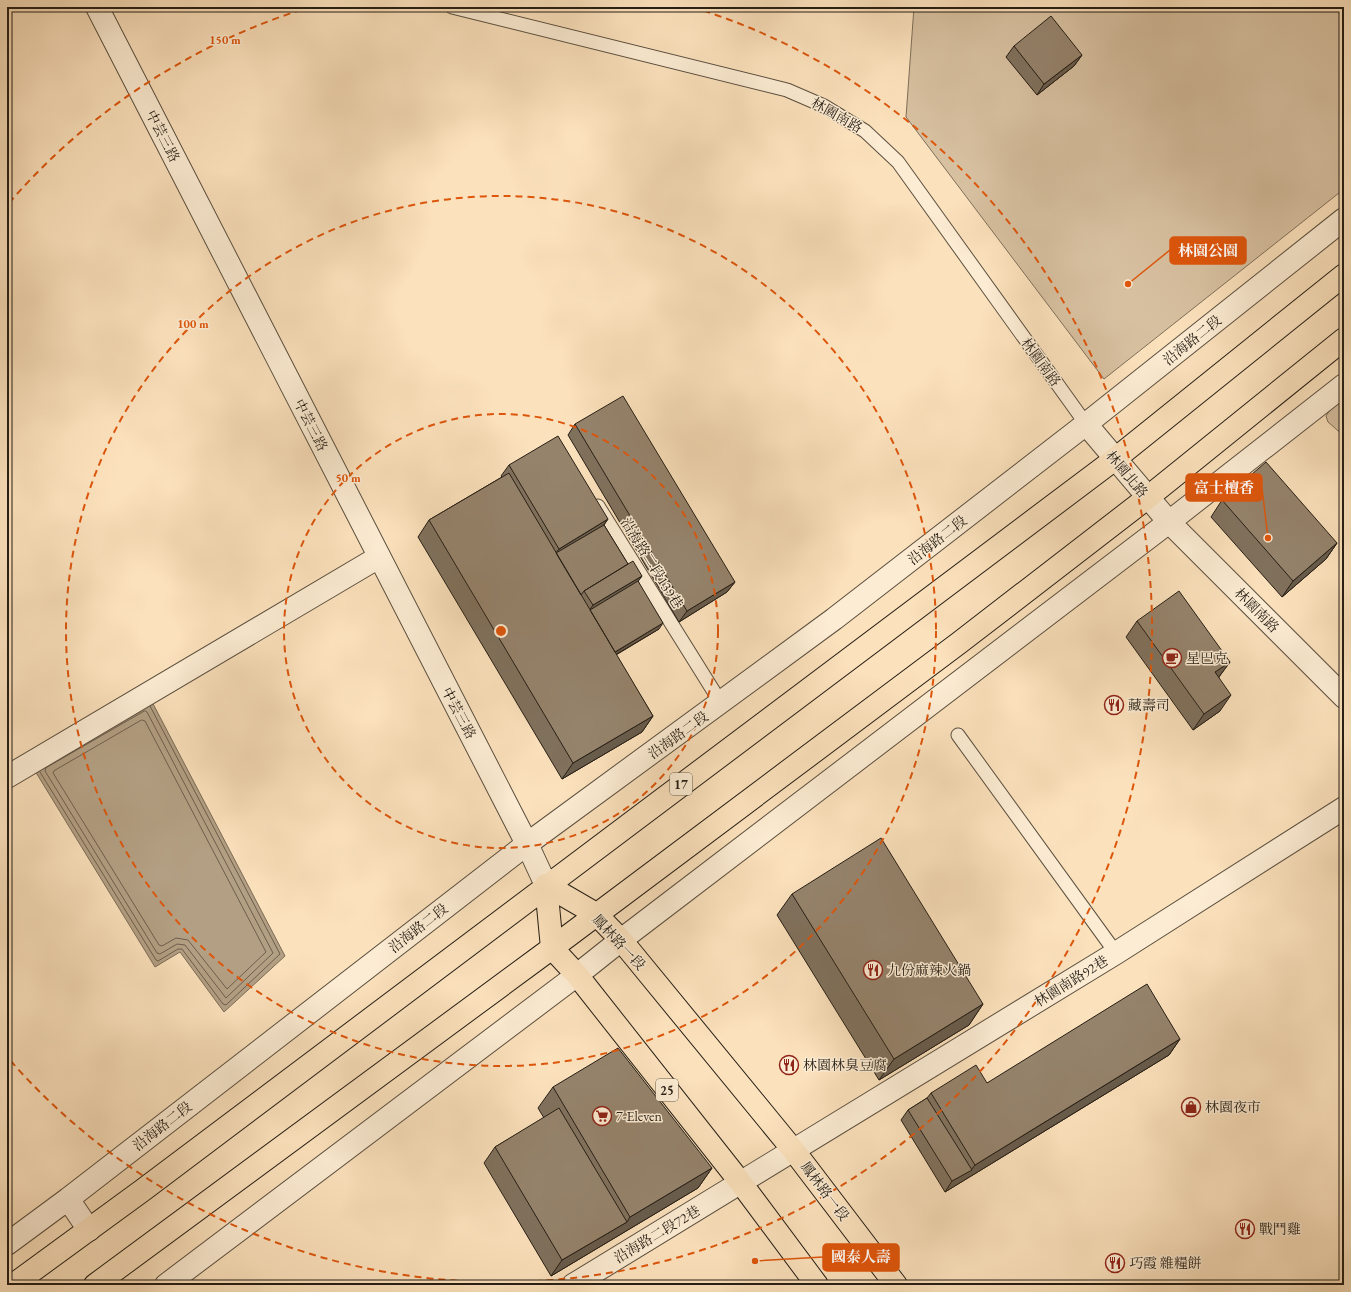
<svg xmlns="http://www.w3.org/2000/svg" width="1351" height="1292" font-family="'EB Garamond','Noto Serif TC',serif">
	<style>
		.green { fill: #d7c0a0; stroke: #7e6f5a }
		.water { fill: #b39f83; stroke: #7b6b57 }
		.lines { fill: none; stroke-linecap: round; stroke-linejoin: round }
		.shore { stroke: #6c5e4c; stroke-width: 1 }
		.service-casing { stroke: #5b4f3f; stroke-width: 15 }
		.minor-casing { stroke: #5b4f3f; stroke-width: 24 }
		.tertiary-casing { stroke: #5b4f3f; stroke-width: 24 }
		.primary-casing { stroke: #261e15; stroke-width: 24 }
		.service { stroke: #fcecd3; stroke-width: 13 }
		.minor { stroke: #fcecd3; stroke-width: 22 }
		.tertiary { stroke: #fcecd3; stroke-width: 22 }
		.primary { stroke: #fbe1bc; stroke-width: 22 }
		.wall { fill: #80715d; stroke: #261e15 }
		.shaded-wall { fill: #685c4c; stroke: #261e15 }
		.building { fill: #95836c; stroke: #261e15 }
		.ring { fill: none; stroke: #de560c; stroke-width: 2; stroke-dasharray: 7 5 }
		.labels { text-anchor: middle; stroke-width: 3; stroke-linejoin: round; paint-order: stroke }
		.shield { fill: #fcecd3; stroke: #665c4e; stroke-width: 1 }
		.shield-label { font-size: 13px; font-weight: bold; fill: #261e15 }
		.street-label { font-size: 14px; fill: #261e15; stroke: #fcecd3 }
		.poi-label { font-size: 14px; fill: #261e15; stroke: #fcecd3; text-anchor: start }
		.centre { fill: #de560c; stroke: #fcecd3; stroke-width: 2 }
		.ring-label { font-size: 12px; text-anchor: middle; font-weight: bold; fill: #de560c; stroke: #fcecd3; stroke-width: 3; stroke-linejoin: round; paint-order: stroke }
		.leader { fill: none; stroke: #de560c; stroke-width: 1.5 }
		.callout-dot { fill: #de560c; stroke: #fcecd3; stroke-width: 1.5 }
		.callout { fill: #de560c; stroke: #de560c; stroke-width: 1.5 }
		.callout-label { font-size: 15px; text-anchor: middle; font-weight: bold; fill: #fff }
	</style>
	<rect width="100%" height="100%" fill="#fbe1bc"/>
	<filter id="stains"><feTurbulence type="fractalNoise" baseFrequency=".005" numOctaves="4"/><feColorMatrix values="0 0 0 0 .2 0 0 0 0 .09 0 0 0 0 .02 0 0 0 .5 -.17"/></filter>
	<radialGradient id="worn" r=".72"><stop offset=".6" stop-color="#630" stop-opacity="0"/><stop offset="1" stop-color="#630" stop-opacity=".3"/></radialGradient>
	<path class="green" d="M914,7H1344V189L1104,379L906,117Z
		M1344,399V436L1328,422L1326,416L1330,410Z"/>
	<path class="water" d="M150,698L285,956L224,1012L180,952L155,967L32,766Z"/>
	<g class="lines">
		<path class="shore" d="M145,711L147,712L273,953L226,998L185,945L177,944L160,954L157,953L45,771L46,768Z
			M142,720L145,721L266,952L227,989L188,940L176,938L162,946L159,945L53,773L54,771Z
			M40,772L156,960L158,961L178,949H182L223,1004L226,1005L280,954L150,706"/>
		<g class="service-casing">
			<path id="service" d="M452,7L787,90L824,106L865,131L898,162L1086,424
				M598,506L721,703
				M958,735L1116,953"/>
		</g>
		<g class="minor-casing">
			<path id="minor" d="M1086,424L1169,522L1344,697
				M7,777L379,557
				M68,1199L89,1230
				M7,1244L68,1199L527,844L834,619L1086,424L1344,219
				M166,1285L577,975L621,940L1169,522L1344,385
				M573,1285L1116,953L1344,808"/>
		</g>
		<g class="tertiary-casing">
			<path id="tertiary" d="M97,7L527,844L546,885"/>
		</g>
		<g class="primary-casing">
			<path id="primary" d="M546,885L596,914L621,940L794,1151L896,1285
				M546,885L552,948L577,975L741,1183L817,1285
				M13,1285L143,1190L1115,459L1344,275
				M95,1285L552,948L959,643L1147,498L1344,339"/>
		</g>
		<use href="#service" class="service"/>
		<use href="#minor" class="minor"/>
		<use href="#tertiary" class="tertiary"/>
		<use href="#primary" class="primary"/>
	</g>
	<path class="wall" d="M1014,46L1082,55L1074,66L1037,95L1006,57Z
		M575,424L735,582L727,592L679,622L568,435Z
		M509,465L608,519L604,525L628,564L642,576L638,581L659,629L616,655L653,716L642,732L562,779L418,537L429,520L502,477L501,476Z
		M1222,500L1337,543L1326,559L1282,597L1211,517Z
		M1137,621L1230,662L1219,677L1220,711L1193,730L1126,637Z
		M792,894L983,1004L969,1025L879,1080L777,915Z
		M1180,1039L1169,1055L945,1192L901,1120L908,1110L927,1098L931,1093L987,1083Z
		M553,1087L712,1168L698,1188L551,1276L484,1163L495,1147L544,1118L538,1108Z"/>
	<path class="shaded-wall" d="M1082,55L1074,66L1037,95L1044,84Z
		M608,519L600,530L555,554L559,549Z
		M1337,543L1326,559L1282,597L1293,581Z
		M642,576L634,587L589,611L593,605Z
		M735,582L727,592L679,622L687,611Z
		M663,623L659,629L610,658L614,653Z
		M1230,662L1218,678L1215,672Z
		M1231,695L1220,711L1193,730L1204,714Z
		M653,716L642,732L562,779L573,763Z
		M983,1004L969,1025L879,1080L894,1059Z
		M1180,1039L1169,1055L945,1192L952,1181L971,1170L975,1165Z
		M712,1168L698,1188L551,1276L562,1260L627,1222L630,1217Z"/>
	<path class="building" d="M1051,16L1082,55L1044,84L1014,46Z
		M623,396L735,582L687,611L575,424Z
		M558,436L608,519L559,549L509,465Z
		M1266,462L1337,543L1293,581L1222,500Z
		M509,473L653,716L573,763L429,520Z
		M604,525L628,564L584,591L581,595L556,553Z
		M633,561L642,576L593,605L584,591Z
		M638,581L663,623L615,652L590,610Z
		M1179,591L1230,662L1215,672L1231,695L1204,714L1137,621Z
		M881,838L983,1004L894,1059L792,894Z
		M1147,984L1180,1039L975,1165L931,1093L976,1065L987,1083Z
		M618,1048L712,1168L630,1217L553,1087Z
		M927,1098L972,1170L952,1181L908,1110Z
		M559,1108L627,1222L562,1260L495,1147Z"/>
	<g class="ring">
		<circle cx="501" cy="631" r="217"/>
		<circle cx="501" cy="631" r="435"/>
		<path d="M9 203A652 652 0 0 1 310 7M692 7A652 652 0 1 1 9 1059"/>
	</g>
	<defs>
		<g id="cafe-ring" transform="scale(1)"><circle r="9.5" fill="#fcecd3" stroke="#8f2418" stroke-width="1.5"/><path d="M-5.5-4.5H6V0H3Q3 3.5 0 3.5H-2.5Q-5.5 3.5-5.5 0ZM3-3.2v2h1.7v-2ZM-6 4.5H4V6H-6Z" fill="#8f2418"/></g>
		<g id="restaurant-ring" transform="scale(1)"><circle r="9.5" fill="#fcecd3" stroke="#8f2418" stroke-width="1.5"/><path d="M-5-6h1v4h1v-4h1v4h1v-4h1v5L-1.5 .5V6h-2V.5L-5-1ZM5-6V6H3V1.5H1.5Q1.5-4 5-6Z" fill="#8f2418"/></g>
		<g id="shop-ring" transform="scale(1)"><circle r="9.5" fill="#fcecd3" stroke="#8f2418" stroke-width="1.5"/><path d="M-5-2.5h2.3a2.7 3.5 0 0 1 5.4 0H5L5.5 6h-11ZM-1.5-2.5h3a1.5 2.3 0 0 0-3 0Z" fill="#8f2418"/></g>
		<g id="supermarket-ring" transform="scale(1)"><circle r="9.5" fill="#fcecd3" stroke="#8f2418" stroke-width="1.5"/><path d="M-6-5.5h2.5l.6 2H6L4.5 2H-2.5L-4.4-4H-6ZM-1.5 3.2a1.3 1.3 0 1 0 .1 0ZM3 3.2a1.3 1.3 0 1 0 .1 0Z" fill="#8f2418"/></g>
	</defs>
	<g fill-rule="evenodd">
		<use href="#cafe-ring" x="1172" y="658"/>
		<use href="#restaurant-ring" x="1114" y="705"/>
		<use href="#restaurant-ring" x="873" y="970"/>
		<use href="#restaurant-ring" x="789" y="1065"/>
		<use href="#shop-ring" x="1191" y="1107"/>
		<use href="#supermarket-ring" x="602" y="1116"/>
		<use href="#restaurant-ring" x="1245" y="1229"/>
		<use href="#restaurant-ring" x="1115" y="1263"/>
	</g>
	<g class="labels">
		<g class="shield">
			<rect x="670" y="773" width="22" height="22" rx="3"/>
			<rect x="656" y="1079" width="22" height="22" rx="3"/>
		</g>
		<g class="shield-label">
			<text x="681" y="789">17</text>
			<text x="667" y="1095">25</text>
		</g>
		<g class="street-label">
			<text transform="translate(837 115) rotate(29)" y="5">林園南路</text>
			<text transform="translate(163 136) rotate(63)" y="5">中芸三路</text>
			<text transform="translate(1192 340) rotate(-39)" y="5">沿海路二段</text>
			<text transform="translate(1041 362) rotate(54)" y="5">林園南路</text>
			<text transform="translate(311 425) rotate(63)" y="5">中芸三路</text>
			<text transform="translate(1127 474) rotate(50)" y="5">林園北路</text>
			<text transform="translate(937 540) rotate(-38)" y="5">沿海路二段</text>
			<text transform="translate(652 563) rotate(58)" y="5">沿海路二段139巷</text>
			<text transform="translate(1257 610) rotate(45)" y="5">林園南路</text>
			<text transform="translate(459 713) rotate(62)" y="5">中芸三路</text>
			<text transform="translate(678 735) rotate(-36)" y="5">沿海路二段</text>
			<text transform="translate(418 928) rotate(-38)" y="5">沿海路二段</text>
			<text transform="translate(619 942) rotate(47)" y="5">鳳林路一段</text>
			<text transform="translate(1071 981) rotate(-32)" y="5">林園南路92巷</text>
			<text transform="translate(162 1126) rotate(-38)" y="5">沿海路二段</text>
			<text transform="translate(825 1191) rotate(53)" y="5">鳳林路一段</text>
			<text transform="translate(657 1234) rotate(-31)" y="5">沿海路二段72巷</text>
		</g>
		<g class="poi-label">
			<text x="1186" y="663">星巴克</text>
			<text x="1128" y="710">藏壽司</text>
			<text x="887" y="975">九份麻辣火鍋</text>
			<text x="803" y="1070">林園林臭豆腐</text>
			<text x="1205" y="1112">林園夜市</text>
			<text x="616" y="1121">7-Eleven</text>
			<text x="1259" y="1234">戰鬥雞</text>
			<text x="1129" y="1268">巧霞 雜糧餅</text>
		</g>
	</g>
	<circle cx="501" cy="631" r="6" class="centre"/>
	<g class="ring-label">
		<text x="225" y="44">150 m</text>
		<text x="193" y="328">100 m</text>
		<text x="348" y="482">50 m</text>
	</g>
	<path class="leader" d="M1128 284L1170 250M1268 538L1262 488M755 1261L823 1257"/>
	<g class="callout-dot">
		<circle cx="1128" cy="284" r="4"/>
		<circle cx="1268" cy="538" r="4"/>
		<circle cx="755" cy="1261" r="4"/>
	</g>
	<g class="callout">
		<rect x="1170" y="237" width="76" height="27" rx="4"/>
		<rect x="1186" y="474" width="76" height="27" rx="4"/>
		<rect x="823" y="1244" width="76" height="27" rx="4"/>
	</g>
	<g class="callout-label">
		<text x="1208" y="256">林園公園</text>
		<text x="1224" y="493">富士檀香</text>
		<text x="861" y="1262">國泰人壽</text>
	</g>
	<rect width="1351" height="1292" fill="none" stroke="#fbe1bc" stroke-width="24"/>
	<rect x="8" y="8" width="1335" height="1276" fill="none" stroke="#261e15" stroke-width="2"/>
	<rect x="12" y="12" width="1327" height="1268" fill="none" stroke="#261e15"/>
	<rect width="100%" height="100%" filter="url(#stains)"/>
	<rect width="100%" height="100%" fill="url(#worn)"/>
</svg>
